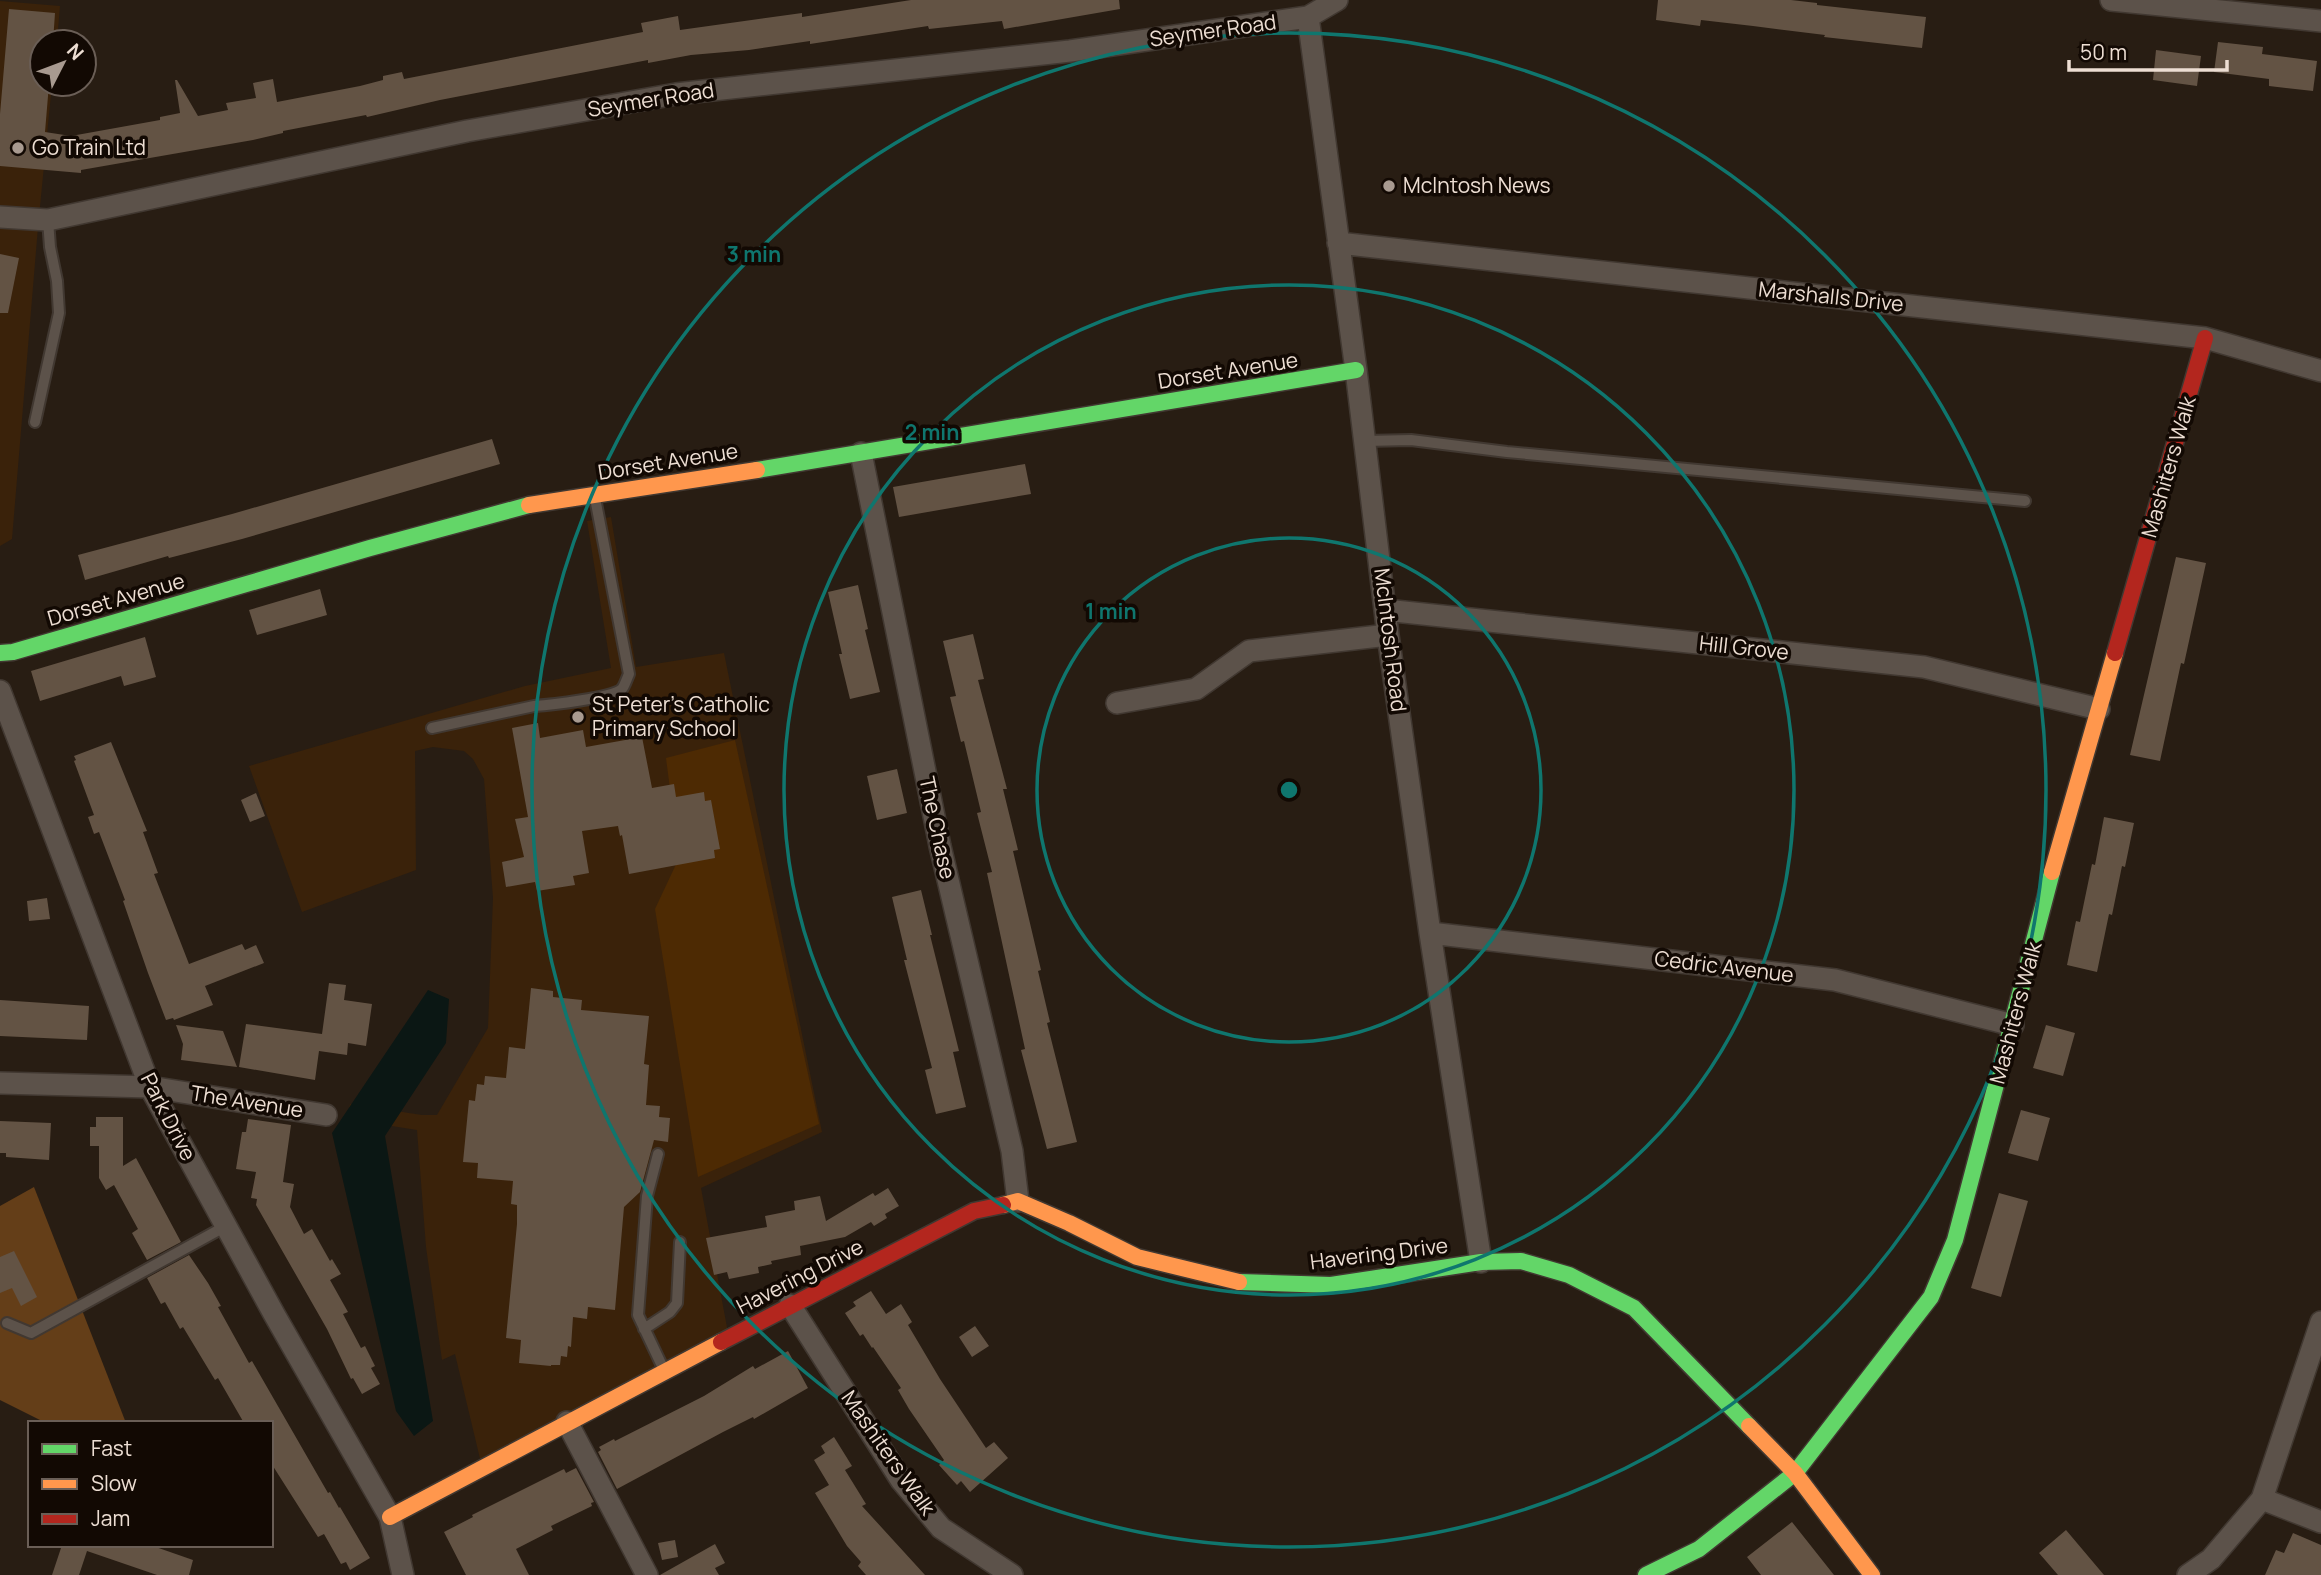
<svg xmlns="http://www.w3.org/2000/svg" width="2321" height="1575" font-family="Manrope,sans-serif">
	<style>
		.built { fill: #3a220a }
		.green { fill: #4d2a03 }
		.forest { fill: #643e18 }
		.water { fill: #0b1714 }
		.building { fill: #635344 }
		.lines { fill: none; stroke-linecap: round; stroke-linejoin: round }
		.lane-casing { stroke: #413831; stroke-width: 14 }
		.street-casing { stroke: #413831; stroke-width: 24 }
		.fast-casing { stroke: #413831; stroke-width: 19 }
		.slow-casing { stroke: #413831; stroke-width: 19 }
		.jam-casing { stroke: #413831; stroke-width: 19 }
		.lane { stroke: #5c524a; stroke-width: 10 }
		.street { stroke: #5c524a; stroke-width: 21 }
		.fast { stroke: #63d668; stroke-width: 16 }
		.slow { stroke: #ff974d; stroke-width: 16 }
		.jam { stroke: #b3261e; stroke-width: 16 }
		.ring { fill: none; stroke: #0f766e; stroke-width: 3.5 }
		.poi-dot { fill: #a89a90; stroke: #120903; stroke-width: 2.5 }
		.labels { text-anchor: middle; stroke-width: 7; stroke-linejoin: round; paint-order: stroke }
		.street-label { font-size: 21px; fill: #edded3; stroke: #120903 }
		.poi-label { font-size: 21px; fill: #edded3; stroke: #120903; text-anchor: start }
		.centre { fill: #0f766e; stroke: #120903; stroke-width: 3.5 }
		.ring-label { font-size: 21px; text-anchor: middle; font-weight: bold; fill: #0f766e; stroke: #120903; stroke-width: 7; stroke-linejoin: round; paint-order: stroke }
	</style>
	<rect width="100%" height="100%" fill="#281d13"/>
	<path class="built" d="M0,1L60,6L57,42H42V84H52L38,227L12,539L0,546Z
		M611,517L636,667L724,653L822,1132L701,1188L729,1338L482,1467L455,1354L442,1360L426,1247L417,1130L347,1119L350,1104L422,1115H437L488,1028L493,898L484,779L473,759L464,751L433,747L415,751L416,870L302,912L249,766L525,686L611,668L587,521Z"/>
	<path class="green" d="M735,740L819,1124L698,1177L655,909L679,858L666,758Z"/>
	<path class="forest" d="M34,1187L126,1423H46L0,1400V1206Z"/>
	<path class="water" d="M428,990L449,999L446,1043L385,1136L433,1421L414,1436L396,1411L332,1133Z"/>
	<path class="building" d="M911,0H1119L1120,9L1004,29L1002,21L929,29L928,26L810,44V41L749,50L691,55L648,63V60L440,100L367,117L366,115L283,131V133L253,140L81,170V173L0,166V114L9,9L55,13L53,42H42V84H49L45,132L71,136L160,120V117L180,113L175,80H177L198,116L228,110L226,103L256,98L253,83L273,79L277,102L360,86L383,80V76L402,72L404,79L643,32L641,23L678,16L680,30L802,13V17Z
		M1658,0H1791L1817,3V5L1926,17L1922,48L1824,37L1825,35L1753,26L1701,20L1700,26L1656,20Z
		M2218,42L2263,47L2262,54L2317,61L2313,91L2269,86V79L2214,72Z
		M2156,50L2201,56L2197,86L2153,80Z
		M0,254L19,258L8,313H0Z
		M492,439L500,464L242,539L169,558L168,556L85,580L78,555L232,514Z
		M1025,464L1031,494L899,517L893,487Z
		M2176,557L2206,563L2184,664L2181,663L2160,761L2130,755Z
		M858,585L868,629L865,630L880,692L850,699L839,654H842L828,592Z
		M320,589L327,615L257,635L249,610Z
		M973,634L984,679L978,680L1007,789H1003L1018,850L1013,851L1041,970L1038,971L1050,1022L1047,1023L1077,1142L1047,1149L1021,1050L1025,1049L987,873L992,872L977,813L981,812L964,741L961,742L950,697L956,696L943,641Z
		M145,637L156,677L124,686L121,676L40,701L31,671Z
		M538,723L540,738L583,730L586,747L642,737L652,788L674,784L676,797L704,792L705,801L711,800L720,849L714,850L715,858L629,874L622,835L620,836L618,826L582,831L589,873L573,876L575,885L537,891L535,882L506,887L502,862L524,857L515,819L528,817L512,728Z
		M111,742L147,831L143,832L158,873L154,874L189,964L242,944L245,950L256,945L264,963L205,986L213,1005L174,1020L173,1018L166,1020L148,973L123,901L125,900L99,832L94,834L88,817L94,815L74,761L76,760L74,756Z
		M897,769L907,813L877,820L867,776Z
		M256,793L265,816L250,822L241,800Z
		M2104,817L2134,823L2125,867L2122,866L2112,915L2109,914L2097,972L2067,965L2076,921L2080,922L2092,864L2095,865Z
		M921,890L932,935H930L959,1051L953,1052L966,1107L936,1114L925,1070L932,1068L904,960H907L892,897Z
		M47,898L50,919L29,921L27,901Z
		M329,983L346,985L344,1000L372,1004L366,1046L348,1043L347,1055L319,1051L315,1080L239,1067L246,1024L322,1034Z
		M531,988L553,991V997L582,1000L581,1010L649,1016L644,1064L649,1065L646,1105L660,1106L659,1117L670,1118L668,1142L654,1140L640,1192L624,1207L615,1310L588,1307L587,1319L573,1317L571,1347L568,1346L567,1357L561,1356L560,1365H551V1366L519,1363L521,1340L506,1338L517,1224V1205L511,1204L513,1181L477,1178L478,1163L463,1162L469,1100L475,1101L477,1084L484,1085L485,1076L506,1078L509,1047L525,1049Z
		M0,1000L89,1006L87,1040L0,1036Z
		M176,1025L223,1031L237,1067L181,1060L183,1044Z
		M2046,1025L2075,1033L2063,1076L2033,1068Z
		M2021,1110L2050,1118L2038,1161L2008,1153Z
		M96,1117H123V1166L136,1158L181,1242L147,1260L132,1233L138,1229L114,1185L106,1190L99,1178V1146H90V1127H96Z
		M248,1119L291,1125L283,1182L294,1184L290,1207L304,1234L312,1229L330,1261L332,1259L341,1274L330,1280L348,1312L343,1314L361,1348L365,1346L375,1366L371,1368L380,1384L362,1394L353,1378L351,1379L327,1329L256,1205L257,1199L251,1198L256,1172L236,1169L242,1132H246Z
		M0,1121L51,1123L49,1160L6,1157V1153H0Z
		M888,1188L899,1206L885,1214L887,1218L874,1226L871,1222L845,1237L800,1246L801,1255L771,1261L772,1264L758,1267L759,1273L729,1279L727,1272L714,1275L706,1238L767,1227L765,1216L795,1210L794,1201L820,1196L826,1221L873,1193L875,1196Z
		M1999,1193L2028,1201L2001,1297L1971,1288Z
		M14,1251L37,1297L21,1306L12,1288L0,1293V1257Z
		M189,1255L208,1283L221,1306L218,1307L249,1363L252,1361L328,1493L330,1492L339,1508L340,1507L370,1558L350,1570L346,1562L341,1564L324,1534L318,1537L271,1463V1423H244L218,1378L215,1380L183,1327L180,1329L165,1302L161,1304L147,1278Z
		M871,1291L886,1314L901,1304L912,1322L908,1325L940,1379L986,1448L994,1442L1008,1458L970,1492L961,1481L957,1485L939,1465L944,1460L909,1409L898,1390L901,1388L873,1347L872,1348L863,1334L860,1336L845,1313L856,1306L853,1302Z
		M975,1326L989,1346L972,1357L959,1337Z
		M788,1351L808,1388L754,1419L753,1417L723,1432L617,1489L598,1452L601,1450L599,1447L614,1439L615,1441L704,1396L753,1366L755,1369Z
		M834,1437L852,1466L845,1470L866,1504L862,1506L925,1575H866L858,1566L861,1562L847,1546L815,1493L829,1485L814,1460L825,1453L821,1446Z
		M576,1468L594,1502L591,1503L592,1506L551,1526L553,1530L516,1549L529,1575H466L444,1532L473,1517L472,1515L564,1469L566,1473Z
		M1792,1522L1834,1575H1761L1747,1557Z
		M2066,1530L2104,1575H2058L2039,1553Z
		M2293,1533L2321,1545V1575H2265L2276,1550L2284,1553Z
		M675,1540L678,1557L662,1560L658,1543Z
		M715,1544L725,1563L715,1568L719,1575H660Z
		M62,1545H150L193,1560L189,1575H157L87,1551L79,1575H52Z"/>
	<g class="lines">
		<g class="lane-casing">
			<path id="lane" d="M35,422L59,313L57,281L50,247L48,220
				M1365,441L1411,440L1507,452L2025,501
				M432,728L534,706C549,705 612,698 622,689C625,685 627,678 629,674L595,498
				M658,1154L647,1196L638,1315L664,1370
				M7,1323L31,1333L226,1226
				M644,1329L670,1312L677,1303L680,1242"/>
		</g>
		<g class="street-casing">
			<path id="street" d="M2111,0L2321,21
				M1308,17L1356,370L1388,635L1430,933L1481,1262
				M0,217L48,220L467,131L676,94L1070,51L1308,17L1337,0
				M1338,243L2205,338L2321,371
				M861,453L940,846L1012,1151L1018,1201
				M1385,610L1924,667L2099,709
				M0,691L150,1087L274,1314L390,1517L403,1575
				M1117,703L1196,689L1249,651L1388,635
				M1430,933L1835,980L2013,1025
				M0,1083L150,1087L326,1115
				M790,1305L901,1480L941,1528L1012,1575
				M567,1422L647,1575
				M2262,1499L2321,1522
				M2188,1575L2211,1559L2262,1499L2321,1322"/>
		</g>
		<g class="fast-casing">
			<path id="fast" d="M757,470L1356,370
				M0,653L13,652L370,548L529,505
				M1239,1282L1331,1285L1481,1262L1521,1261L1569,1275L1634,1308L1749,1426
				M1646,1575L1699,1549L1795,1473L1931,1297L1955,1240L2052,872"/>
		</g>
		<g class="slow-casing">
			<path id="slow" d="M529,505L757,470
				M2052,872L2115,653
				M1003,1205L1018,1201L1069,1223L1137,1257L1239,1282
				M1749,1426L1795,1473L1872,1575
				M390,1517L721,1342"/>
		</g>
		<g class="jam-casing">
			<path id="jam" d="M2115,653L2205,338
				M721,1342L974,1211L1003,1205"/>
		</g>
		<use href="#lane" class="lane"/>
		<use href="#street" class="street"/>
		<use href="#fast" class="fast"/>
		<use href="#slow" class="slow"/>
		<use href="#jam" class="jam"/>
	</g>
	<g class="ring">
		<circle cx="1289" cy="790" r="252"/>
		<circle cx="1289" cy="790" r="505"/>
		<circle cx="1289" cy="790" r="757"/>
	</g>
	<g class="poi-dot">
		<circle cx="18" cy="148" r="7"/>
		<circle cx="1389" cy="186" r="7"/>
		<circle cx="578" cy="717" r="7"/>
	</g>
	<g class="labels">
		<g class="street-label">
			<text transform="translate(1213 31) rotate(-8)" y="7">Seymer Road</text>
			<text transform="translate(651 100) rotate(-9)" y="7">Seymer Road</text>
			<text transform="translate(1831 297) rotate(6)" y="7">Marshalls Drive</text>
			<text transform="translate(1228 371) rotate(-9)" y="7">Dorset Avenue</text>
			<text transform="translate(668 462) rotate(-9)" y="7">Dorset Avenue</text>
			<text transform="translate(2169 467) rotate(-74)" y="7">Mashiters Walk</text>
			<text transform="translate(116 600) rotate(-16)" y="7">Dorset Avenue</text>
			<text transform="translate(1390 640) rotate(83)" y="7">McIntosh Road</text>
			<text transform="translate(1744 648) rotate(6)" y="7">Hill Grove</text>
			<text transform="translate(937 828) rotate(78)" y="7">The Chase</text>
			<text transform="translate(1724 967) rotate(7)" y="7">Cedric Avenue</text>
			<text transform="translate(2016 1013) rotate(-75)" y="7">Mashiters Walk</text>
			<text transform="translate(247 1102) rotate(9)" y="7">The Avenue</text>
			<text transform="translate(168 1117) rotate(63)" y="7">Park Drive</text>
			<text transform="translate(1379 1254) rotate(-7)" y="7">Havering Drive</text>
			<text transform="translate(800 1277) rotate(-27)" y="7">Havering Drive</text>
			<text transform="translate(888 1453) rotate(55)" y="7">Mashiters Walk</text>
		</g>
		<g class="poi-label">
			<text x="32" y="155">Go Train Ltd</text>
			<text x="1403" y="193">McIntosh News</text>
			<text x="592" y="712">St Peter's Catholic<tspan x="592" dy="24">Primary School</tspan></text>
		</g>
	</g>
	<circle cx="1289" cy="790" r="10" class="centre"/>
	<g class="ring-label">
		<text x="754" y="262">3 min</text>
		<text x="932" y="440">2 min</text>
		<text x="1111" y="619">1 min</text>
	</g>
	<rect x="28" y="1421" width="245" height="126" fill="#120903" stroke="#6a5e56" stroke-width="2"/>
	<rect x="42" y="1444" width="35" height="10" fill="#63d668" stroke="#6a5e56" stroke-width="2"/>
	<text x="91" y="1456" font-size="21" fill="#edded3">Fast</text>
	<rect x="42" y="1479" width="35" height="10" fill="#ff974d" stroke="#6a5e56" stroke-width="2"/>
	<text x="91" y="1491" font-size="21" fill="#edded3">Slow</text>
	<rect x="42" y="1514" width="35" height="10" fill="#b3261e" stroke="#6a5e56" stroke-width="2"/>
	<text x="91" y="1526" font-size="21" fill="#edded3">Jam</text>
	<g transform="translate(63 63) rotate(48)"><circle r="33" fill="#120903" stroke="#6a5e56" stroke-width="2"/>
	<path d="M0-5L12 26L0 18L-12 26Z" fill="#a89a90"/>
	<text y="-10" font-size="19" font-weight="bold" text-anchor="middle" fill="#edded3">N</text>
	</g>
	<path d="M2069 60v10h158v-10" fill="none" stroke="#edded3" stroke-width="3.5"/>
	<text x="2080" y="60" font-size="21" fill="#edded3" stroke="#120903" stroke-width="5" paint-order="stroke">50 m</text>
</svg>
